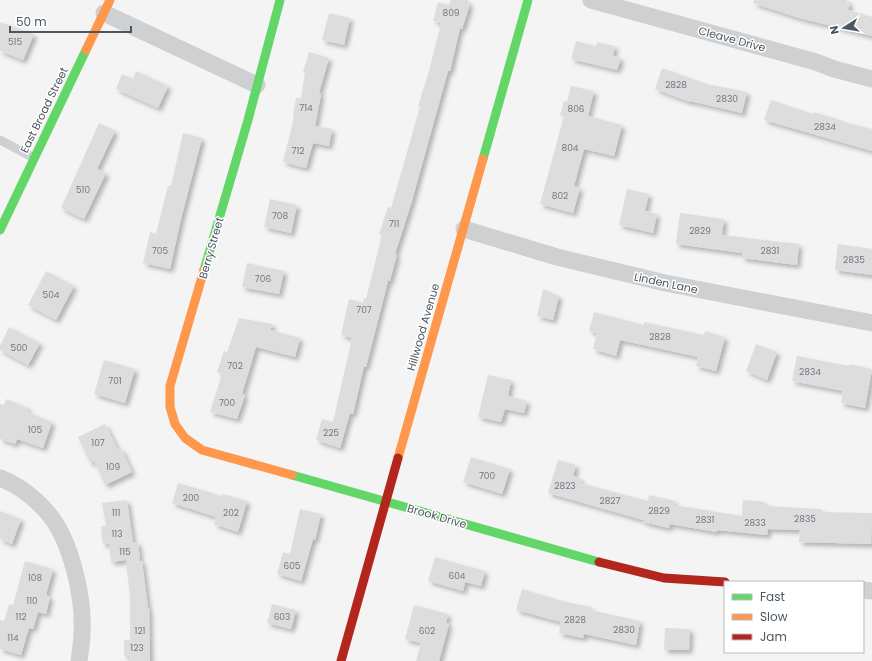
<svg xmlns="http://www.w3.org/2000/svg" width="872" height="661" font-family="Poppins,sans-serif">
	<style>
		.building { fill: #ddddde; filter: url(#shadow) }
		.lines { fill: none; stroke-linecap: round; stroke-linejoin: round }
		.lane { stroke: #ced0d2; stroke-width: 9 }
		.street { stroke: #ced0d2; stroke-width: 17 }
		.fast { stroke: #63d668; stroke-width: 9 }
		.slow { stroke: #ff974d; stroke-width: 9 }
		.jam { stroke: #b3261e; stroke-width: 9 }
		.labels { text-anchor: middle; stroke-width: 3; stroke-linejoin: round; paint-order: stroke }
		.number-label { font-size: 9px; fill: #707881 }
		.street-label { font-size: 11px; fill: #4a5661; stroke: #fff }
	</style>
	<defs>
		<filter id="shadow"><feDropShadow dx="3.5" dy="3.5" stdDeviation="2" flood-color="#0004"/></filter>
	</defs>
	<rect width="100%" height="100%" fill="#f4f4f4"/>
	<path class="building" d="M451,0H468L467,4H470L462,29L460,28L450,71H448L411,204L395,254H397L390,281H388L366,367L364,366L353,414L350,413L340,448L316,440L322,419L333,422L352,338L341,335L349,299L363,303L364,298L366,299L382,235L379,234L388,207L391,208L420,107L418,106L429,71L441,23L433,21L438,2L449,5Z
		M754,0H847V3H850L848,10L872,17V36L799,18L753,3Z
		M329,13L350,18L344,45L322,40Z
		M0,22L34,34L23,60L0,51Z
		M576,41L596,46L597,42L615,46L613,56L621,58L617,70L571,59Z
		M309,52L329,58L319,93L321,94L315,126L332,129L329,146L313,143L306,168L283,162L294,118L293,117L296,98H301L305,73L303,72Z
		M662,68L712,86V85L747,92L742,113L690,101V102L655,89Z
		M136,71L168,86L158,108L116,89L122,74L133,79Z
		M571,86L594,91L588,116L622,125L614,156L584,149L574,186L580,188L573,213L540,204L564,116L560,115L564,101L567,102Z
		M771,100L813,114L814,112L843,121V122L872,129V151L764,120Z
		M99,123L115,131L97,169L106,173L84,219L61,208Z
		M183,133L202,138L181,219L170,269L143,263L150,232L156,234L168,186H171Z
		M627,189L649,194L645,211L657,214L653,233L619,225Z
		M270,199L297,205L291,233L264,227Z
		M680,213L724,219L722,235L799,244L797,265L742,258V253L676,244Z
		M838,244L872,249V275L835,270Z
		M247,263L284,271L279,294L242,287Z
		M46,271L74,286L56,320L28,305Z
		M543,289L559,296L553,320L537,316Z
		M594,312L644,325V322L704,335L705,331L725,337L716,371L696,366L698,357L620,340L616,356L593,349L597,333L589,331Z
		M239,318L273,324L270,330L300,338L295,357L256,347L242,394L245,395L237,419L210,412L222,374L217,372L224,351L227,352Z
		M9,327L40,343L28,365L0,350V346Z
		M756,344L777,352L767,380L746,371Z
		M797,356L849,366V364L872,369L865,408L841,403L843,391L792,381Z
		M104,360L135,369L125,403L94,394Z
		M488,375L511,380L508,396L527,401L524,413L505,409L501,422L478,417Z
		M6,399L28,408L27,412L52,422L43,448L17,439L15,444L0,439V404L4,405Z
		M105,424L118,450L121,448L132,472L105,485L94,461L90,463L78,437Z
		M471,457L510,469L502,494L463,482Z
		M558,460L576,465L573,476L581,479L580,483L648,501L649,495L675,501L674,505L742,516L743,500L765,502V506L821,509V512L872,513L871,544L799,542L800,530L768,529L767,535L717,530V532L670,524L669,528L643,522V520L548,493Z
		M178,483L222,496L223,494L247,501L238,532L214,524L216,517L172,503Z
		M127,500L133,542H138L140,561H142L148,608H149L150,661H129V656H124V640H130V597L126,560L111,562L109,544H103L101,526H106L102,503Z
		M300,509L321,514L315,540L313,539L301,581L277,574L283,552L290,554Z
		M0,511L21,519L12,544L0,539Z
		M435,557L485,571L481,586L465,582L463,591L428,581Z
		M25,561L53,569L46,595L50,597L46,614L38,612L33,629L29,628L21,655L0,649V620L4,621L9,604L13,605Z
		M522,589L566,602L591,607L590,610L640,621L636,645L584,634L583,638L559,633L561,622L516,610Z
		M272,604L296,610L291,629L267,623Z
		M414,605L448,614L446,623L449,624L439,661H416L421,643L405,639Z
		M665,628L690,629L689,650H664Z"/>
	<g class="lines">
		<path class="lane" d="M0,140L34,158"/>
		<path class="street" d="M591,0L816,62L834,69L872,79
			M104,13L257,85
			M464,229L557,257L665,283L872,323
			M0,478C18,485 34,497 47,512C71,539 84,597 82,633C82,643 80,652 79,661
			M863,590L872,591"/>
		<path class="fast" d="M483,159L528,0
			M0,230L86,50
			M204,270L248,120L280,0
			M292,475L599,562"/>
		<path class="slow" d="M86,50L110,0
			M204,270L170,386V407L175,424L185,438L202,450L292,475
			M398,458L483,159"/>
		<path class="jam" d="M599,562L664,578L725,582
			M341,661L398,458"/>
	</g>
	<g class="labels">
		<g class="number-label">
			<text x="451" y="16">809</text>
			<text x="15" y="45">515</text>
			<text x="676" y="88">2828</text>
			<text x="727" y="102">2830</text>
			<text x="306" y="111">714</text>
			<text x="576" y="112">806</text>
			<text x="825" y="130">2834</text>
			<text x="570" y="151">804</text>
			<text x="298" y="154">712</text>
			<text x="83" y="193">510</text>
			<text x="560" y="199">802</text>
			<text x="280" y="219">708</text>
			<text x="394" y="227">711</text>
			<text x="700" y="234">2829</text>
			<text x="160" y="254">705</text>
			<text x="770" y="254">2831</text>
			<text x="854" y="263">2835</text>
			<text x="263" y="282">706</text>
			<text x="51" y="298">504</text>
			<text x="364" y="313">707</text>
			<text x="660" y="340">2828</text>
			<text x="19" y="351">500</text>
			<text x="235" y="369">702</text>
			<text x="810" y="375">2834</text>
			<text x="115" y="384">701</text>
			<text x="227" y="406">700</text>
			<text x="35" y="433">105</text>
			<text x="331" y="436">225</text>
			<text x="98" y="446">107</text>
			<text x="113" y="470">109</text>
			<text x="487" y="479">700</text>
			<text x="565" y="489">2823</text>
			<text x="191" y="501">200</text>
			<text x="610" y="504">2827</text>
			<text x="659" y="514">2829</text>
			<text x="116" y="516">111</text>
			<text x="231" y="516">202</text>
			<text x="805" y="522">2835</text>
			<text x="705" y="523">2831</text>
			<text x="755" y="526">2833</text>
			<text x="117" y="537">113</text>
			<text x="125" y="555">115</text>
			<text x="292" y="569">605</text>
			<text x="457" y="579">604</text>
			<text x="35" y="581">108</text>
			<text x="32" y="604">110</text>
			<text x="21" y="620">112</text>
			<text x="282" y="620">603</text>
			<text x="575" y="623">2828</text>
			<text x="624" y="633">2830</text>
			<text x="140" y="634">121</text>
			<text x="427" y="634">602</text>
			<text x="13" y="641">114</text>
			<text x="137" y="651">123</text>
		</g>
		<g class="street-label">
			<text transform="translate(732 39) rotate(15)" y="4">Cleave Drive</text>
			<text transform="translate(44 110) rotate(-64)" y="4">East Broad Street</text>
			<text transform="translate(211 248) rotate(-74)" y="4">Berry Street</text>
			<text transform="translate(666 283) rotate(12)" y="4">Linden Lane</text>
			<text transform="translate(423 327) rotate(-74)" y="4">Hillwood Avenue</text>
			<text transform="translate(437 516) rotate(16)" y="4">Brook Drive</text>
		</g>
	</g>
	<rect x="724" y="581" width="140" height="72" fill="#ffffff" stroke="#b7bbc0"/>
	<rect x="732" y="594" width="20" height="6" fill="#63d668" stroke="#b7bbc0"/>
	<text x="760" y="601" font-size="12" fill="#4a5661">Fast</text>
	<rect x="732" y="614" width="20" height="6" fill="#ff974d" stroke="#b7bbc0"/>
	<text x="760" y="621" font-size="12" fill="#4a5661">Slow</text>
	<rect x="732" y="634" width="20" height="6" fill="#b3261e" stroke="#b7bbc0"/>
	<text x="760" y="641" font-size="12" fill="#4a5661">Jam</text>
	<g transform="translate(844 28) rotate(258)" stroke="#ffffff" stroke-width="3" paint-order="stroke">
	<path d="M0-3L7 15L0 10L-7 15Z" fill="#4a5661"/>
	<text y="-6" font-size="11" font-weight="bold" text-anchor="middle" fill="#4a5661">N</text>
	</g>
	<path d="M10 26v6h121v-6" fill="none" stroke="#4a5661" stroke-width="2"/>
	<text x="16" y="26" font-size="12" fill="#4a5661" stroke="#ffffff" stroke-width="3" paint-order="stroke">50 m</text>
</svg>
